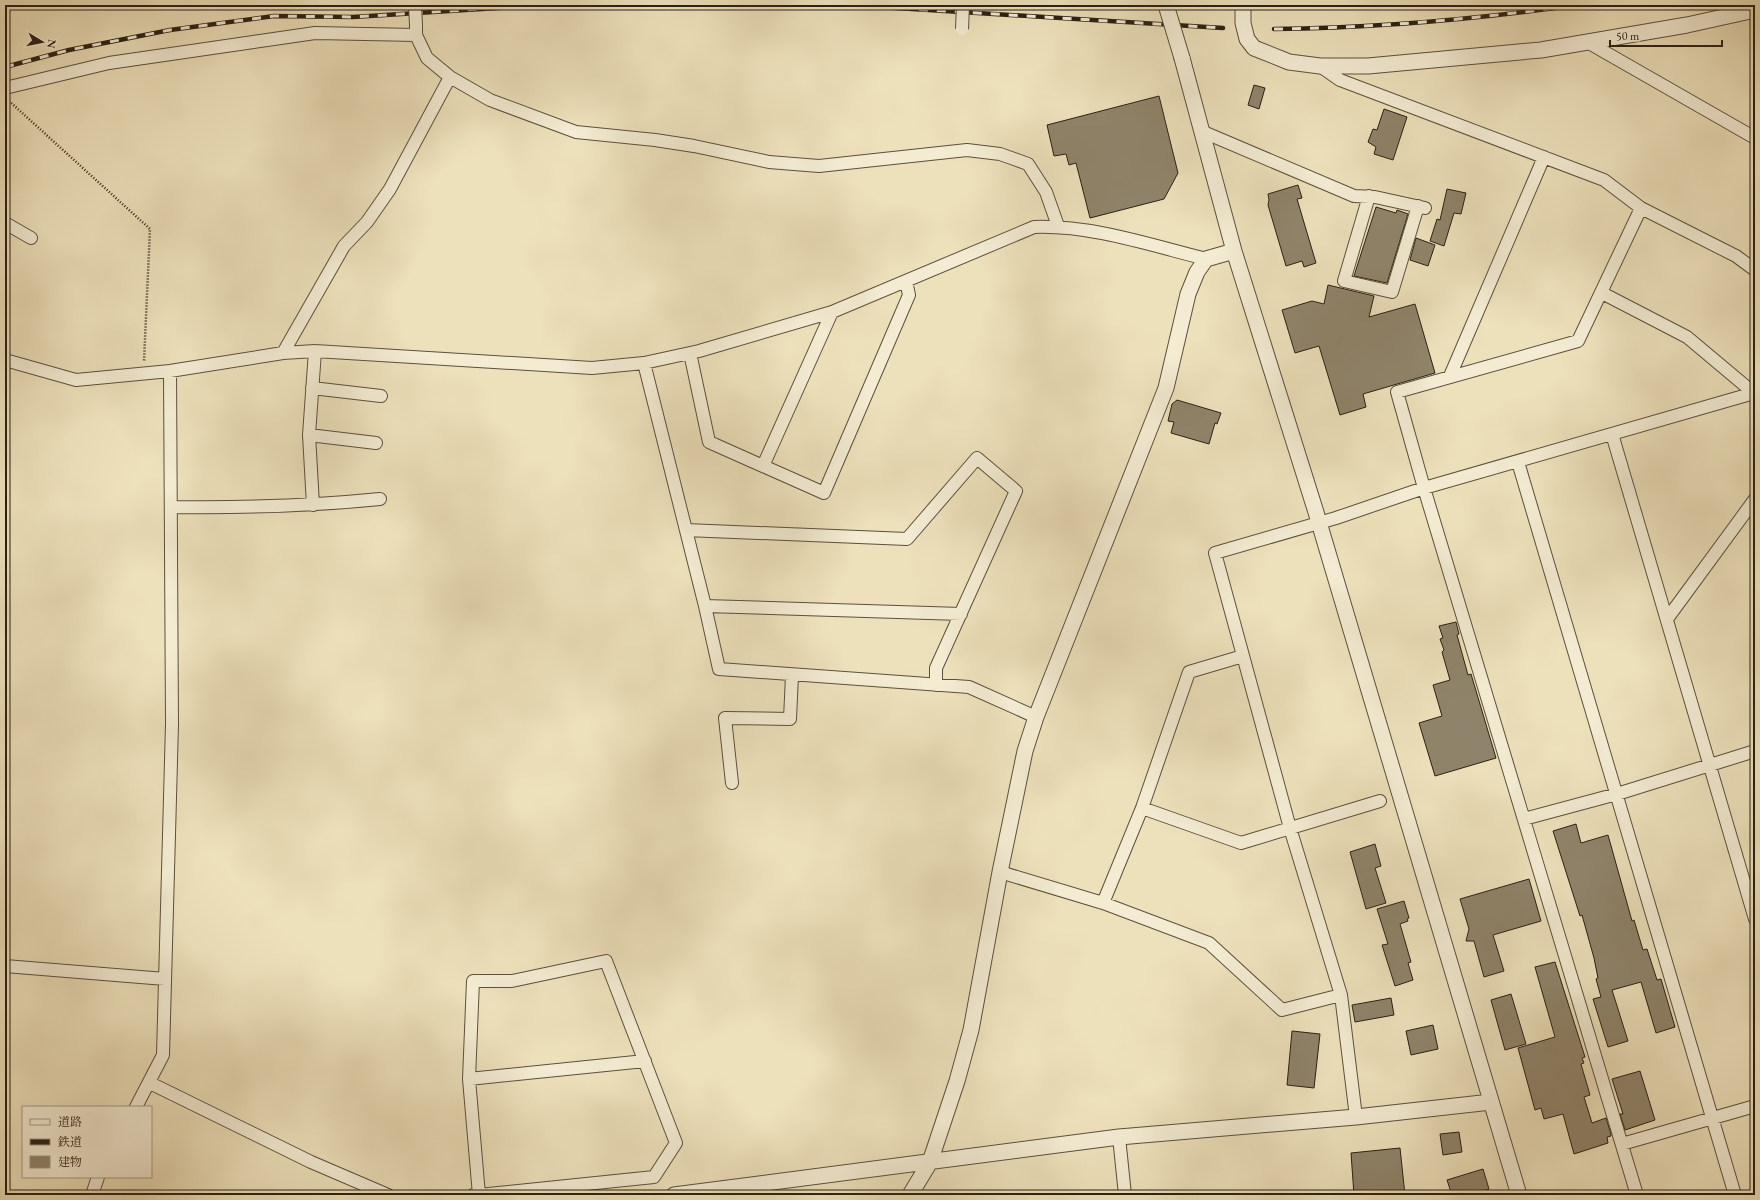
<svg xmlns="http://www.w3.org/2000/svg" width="1760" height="1200" font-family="'EB Garamond','Noto Serif JP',serif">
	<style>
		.building { fill: #8f846b; stroke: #2a2014 }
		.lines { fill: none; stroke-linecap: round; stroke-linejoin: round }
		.minor-casing { stroke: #5b503e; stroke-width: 14 }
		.tertiary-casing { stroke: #5b503e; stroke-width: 17 }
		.path { stroke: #2a2014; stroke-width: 2.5; stroke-dasharray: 1 2; stroke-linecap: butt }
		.minor { stroke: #f3ecd3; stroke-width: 12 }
		.tertiary { stroke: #f3ecd3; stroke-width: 15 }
		.rail-casing { stroke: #2a2014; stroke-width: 4.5 }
		.rail { stroke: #f3ecd3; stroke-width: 3; stroke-dasharray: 9; stroke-linecap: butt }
		.minor-bridge-casing { stroke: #5b503e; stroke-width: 14; stroke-linecap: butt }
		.tertiary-bridge-casing { stroke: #5b503e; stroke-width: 17; stroke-linecap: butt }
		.minor-bridge { stroke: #f3ecd3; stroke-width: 12 }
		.tertiary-bridge { stroke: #f3ecd3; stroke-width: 15 }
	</style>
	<rect width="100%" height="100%" fill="#ede1bb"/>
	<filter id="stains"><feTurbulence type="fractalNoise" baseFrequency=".005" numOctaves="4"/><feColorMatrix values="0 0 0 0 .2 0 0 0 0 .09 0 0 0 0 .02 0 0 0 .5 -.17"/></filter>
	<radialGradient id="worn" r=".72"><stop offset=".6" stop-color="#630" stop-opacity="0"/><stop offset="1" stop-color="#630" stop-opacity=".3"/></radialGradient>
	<path class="building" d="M1254,85L1265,88L1259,109L1248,105Z
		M1159,96L1178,173L1164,199L1090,218L1076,163L1069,165L1066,154L1054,156L1047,125Z
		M1384,109L1407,117L1393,160L1374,154L1376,147L1368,142L1373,129L1377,130Z
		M1298,185L1302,198L1297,199L1316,263L1304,267L1302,261L1286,266L1268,205L1269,200L1268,194Z
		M1447,189L1466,193L1461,214L1454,213L1444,246L1430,241L1437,219L1440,220Z
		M1376,207L1396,213L1397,210L1408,214L1387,283L1354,276Z
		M1416,238L1435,245L1428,266L1410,260Z
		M1328,285L1374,296L1369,317L1415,304L1435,373L1363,394L1366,407L1340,415L1319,346L1295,353L1282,310L1312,301L1324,304Z
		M1177,400L1221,413L1217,424L1215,423L1209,444L1171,433L1174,422L1168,421L1172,404Z
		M1456,622L1459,634L1457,635L1468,675L1471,674L1496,758L1435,776L1419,723L1442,716L1433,685L1450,680L1442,652L1444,650L1440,639L1443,638L1439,626Z
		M1576,824L1581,843L1608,835L1632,921L1634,920L1643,950L1647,949L1657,980L1661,979L1675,1027L1656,1033L1641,982L1612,990L1628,1041L1608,1047L1593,999L1601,997L1596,979L1598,978L1594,958L1582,915L1580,916L1553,831Z
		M1375,844L1381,866L1375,868L1386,903L1366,909L1350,852Z
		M1529,879L1541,921L1493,935L1504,971L1484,977L1474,941H1466L1469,929L1460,899Z
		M1404,901L1409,918L1407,919L1408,921L1400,924L1411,962L1408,963L1413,980L1395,986L1382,945L1388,944L1377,909Z
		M1555,962L1585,1057L1582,1058L1584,1063L1581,1064L1590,1095L1584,1097L1592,1123L1606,1118L1611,1134V1136L1607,1137L1608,1143L1574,1154L1563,1114L1544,1119L1541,1108L1535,1110L1518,1048L1555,1037L1535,967Z
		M1511,994L1526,1044L1505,1050L1491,1000Z
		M1391,998L1394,1015L1355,1022L1352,1005Z
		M1433,1025L1438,1049L1411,1055L1406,1031Z
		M1292,1031L1320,1034L1314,1088L1287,1085Z
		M1640,1071L1655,1120L1625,1130L1620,1114H1623L1612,1079Z
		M1459,1132L1462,1152L1443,1155L1440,1134Z
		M1400,1148L1405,1195H1354L1351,1153Z
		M1483,1169L1489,1189L1470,1195H1452L1447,1180Z"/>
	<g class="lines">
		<g class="minor-casing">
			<path id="minor" d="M416,25V35L427,58L450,77L490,100L576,132L655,140L694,146L769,162L819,166L967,150L1000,154L1028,164L1046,192L1058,226
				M1589,43L1755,138
				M1320,66L1340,80L1604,180L1641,208L1736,256L1755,270
				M5,88L109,63L315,33L416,35
				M1201,131L1354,196L1375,197L1425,208
				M1369,196L1344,281L1392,292L1418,206
				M5,223L31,238
				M1602,293L1687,337L1755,394
				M832,312L763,466L824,493L909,295L906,281
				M283,353L344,246L367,222L390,189L450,77
				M690,353L709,442L763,466
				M5,360L76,380L170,371L283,353L315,351L592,368L644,363L699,351L832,312L1034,227C1091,225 1150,245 1206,259
				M644,363L705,606L719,669L969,687L1036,717
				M1450,376L1544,157
				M312,388L381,396
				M1612,434L1755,919
				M309,435L376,443
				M1518,462L1735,1195
				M313,505L309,435L315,351
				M171,507C242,508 310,506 380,499
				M686,530L907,539L977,458L1016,491L936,668V685
				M705,606L961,614
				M1667,619L1755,499
				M732,783L725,718L790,719L792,675
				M1142,808L1241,843L1380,801
				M1524,819L1617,794L1755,751
				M1000,872L1103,903L1209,943L1282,1010L1341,995
				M1103,903L1142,808L1189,672L1243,656
				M5,966L165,979
				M469,1079L645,1061
				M150,1083L311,1162L388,1195
				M136,1107L163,1055L172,724L170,371
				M1356,1117L1341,995L1290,828L1215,553L1336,518L1424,488L1754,393
				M1119,1137L1125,1195
				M1622,1144L1755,1106
				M92,1195L98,1177
				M473,1195H479L654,1177L676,1143L606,961L512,981H473L469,1079L479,1195
				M1637,1195L1424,488L1397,392L1578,341L1641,208"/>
		</g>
		<g class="tertiary-casing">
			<path id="tertiary" d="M1243,5V23L1247,39L1254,48L1289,62L1320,66H1368L1541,50L1687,25L1755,10
				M1182,58L1234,251L1315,509L1519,1195
				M674,1195L1119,1137L1356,1117L1491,1102
				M910,1195L930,1162L957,1081L971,1030L1000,872L1025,751L1036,717L1166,388L1188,294L1197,272L1206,259L1234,251"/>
		</g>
		<path class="path" d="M9,101L150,229L144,361"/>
		<use href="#minor" class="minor"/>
		<use href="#tertiary" class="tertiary"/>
		<g class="rail-casing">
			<path id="rail" d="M847,5L1223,28
				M1274,29C1375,28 1477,19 1577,5
				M5,67L69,50L170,30L274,16L353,17L545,5"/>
		</g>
		<use href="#rail" class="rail"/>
		<g class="minor-bridge-casing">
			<path id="minor-bridge" d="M415,5L416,25
				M962,29L963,5"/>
		</g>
		<g class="tertiary-bridge-casing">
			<path id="tertiary-bridge" d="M1166,5L1182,58"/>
		</g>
		<use href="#minor-bridge" class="minor-bridge"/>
		<use href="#tertiary-bridge" class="tertiary-bridge"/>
	</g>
	<rect width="1760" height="1200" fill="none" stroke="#ede1bb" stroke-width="20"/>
	<rect x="6" y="6" width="1748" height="1188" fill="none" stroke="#2a2014" stroke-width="2"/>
	<rect x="10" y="10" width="1740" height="1180" fill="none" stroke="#2a2014"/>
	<rect x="22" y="1106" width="130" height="72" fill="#f3ecd3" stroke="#a39a87"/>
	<rect x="30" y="1119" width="20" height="6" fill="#f3ecd3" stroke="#a39a87"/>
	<text x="58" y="1126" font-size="12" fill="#2a2014">道路</text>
	<rect x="30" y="1139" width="20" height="6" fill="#2a2014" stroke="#a39a87"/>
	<text x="58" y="1146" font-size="12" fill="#2a2014">鉄道</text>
	<rect x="30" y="1156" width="20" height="12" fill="#8f846b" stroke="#a39a87"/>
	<text x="58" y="1166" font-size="12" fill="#2a2014">建物</text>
	<g transform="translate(42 42) rotate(100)" stroke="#f3ecd3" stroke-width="3" paint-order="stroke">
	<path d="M0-3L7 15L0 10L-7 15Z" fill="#2a2014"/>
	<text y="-6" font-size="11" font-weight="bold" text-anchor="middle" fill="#2a2014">N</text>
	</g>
	<path d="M1610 40v6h112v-6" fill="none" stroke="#2a2014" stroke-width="2"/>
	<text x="1616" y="40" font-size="12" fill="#2a2014" stroke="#f3ecd3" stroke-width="3" paint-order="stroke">50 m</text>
	<rect width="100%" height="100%" filter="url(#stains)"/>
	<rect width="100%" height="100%" fill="url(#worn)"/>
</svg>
